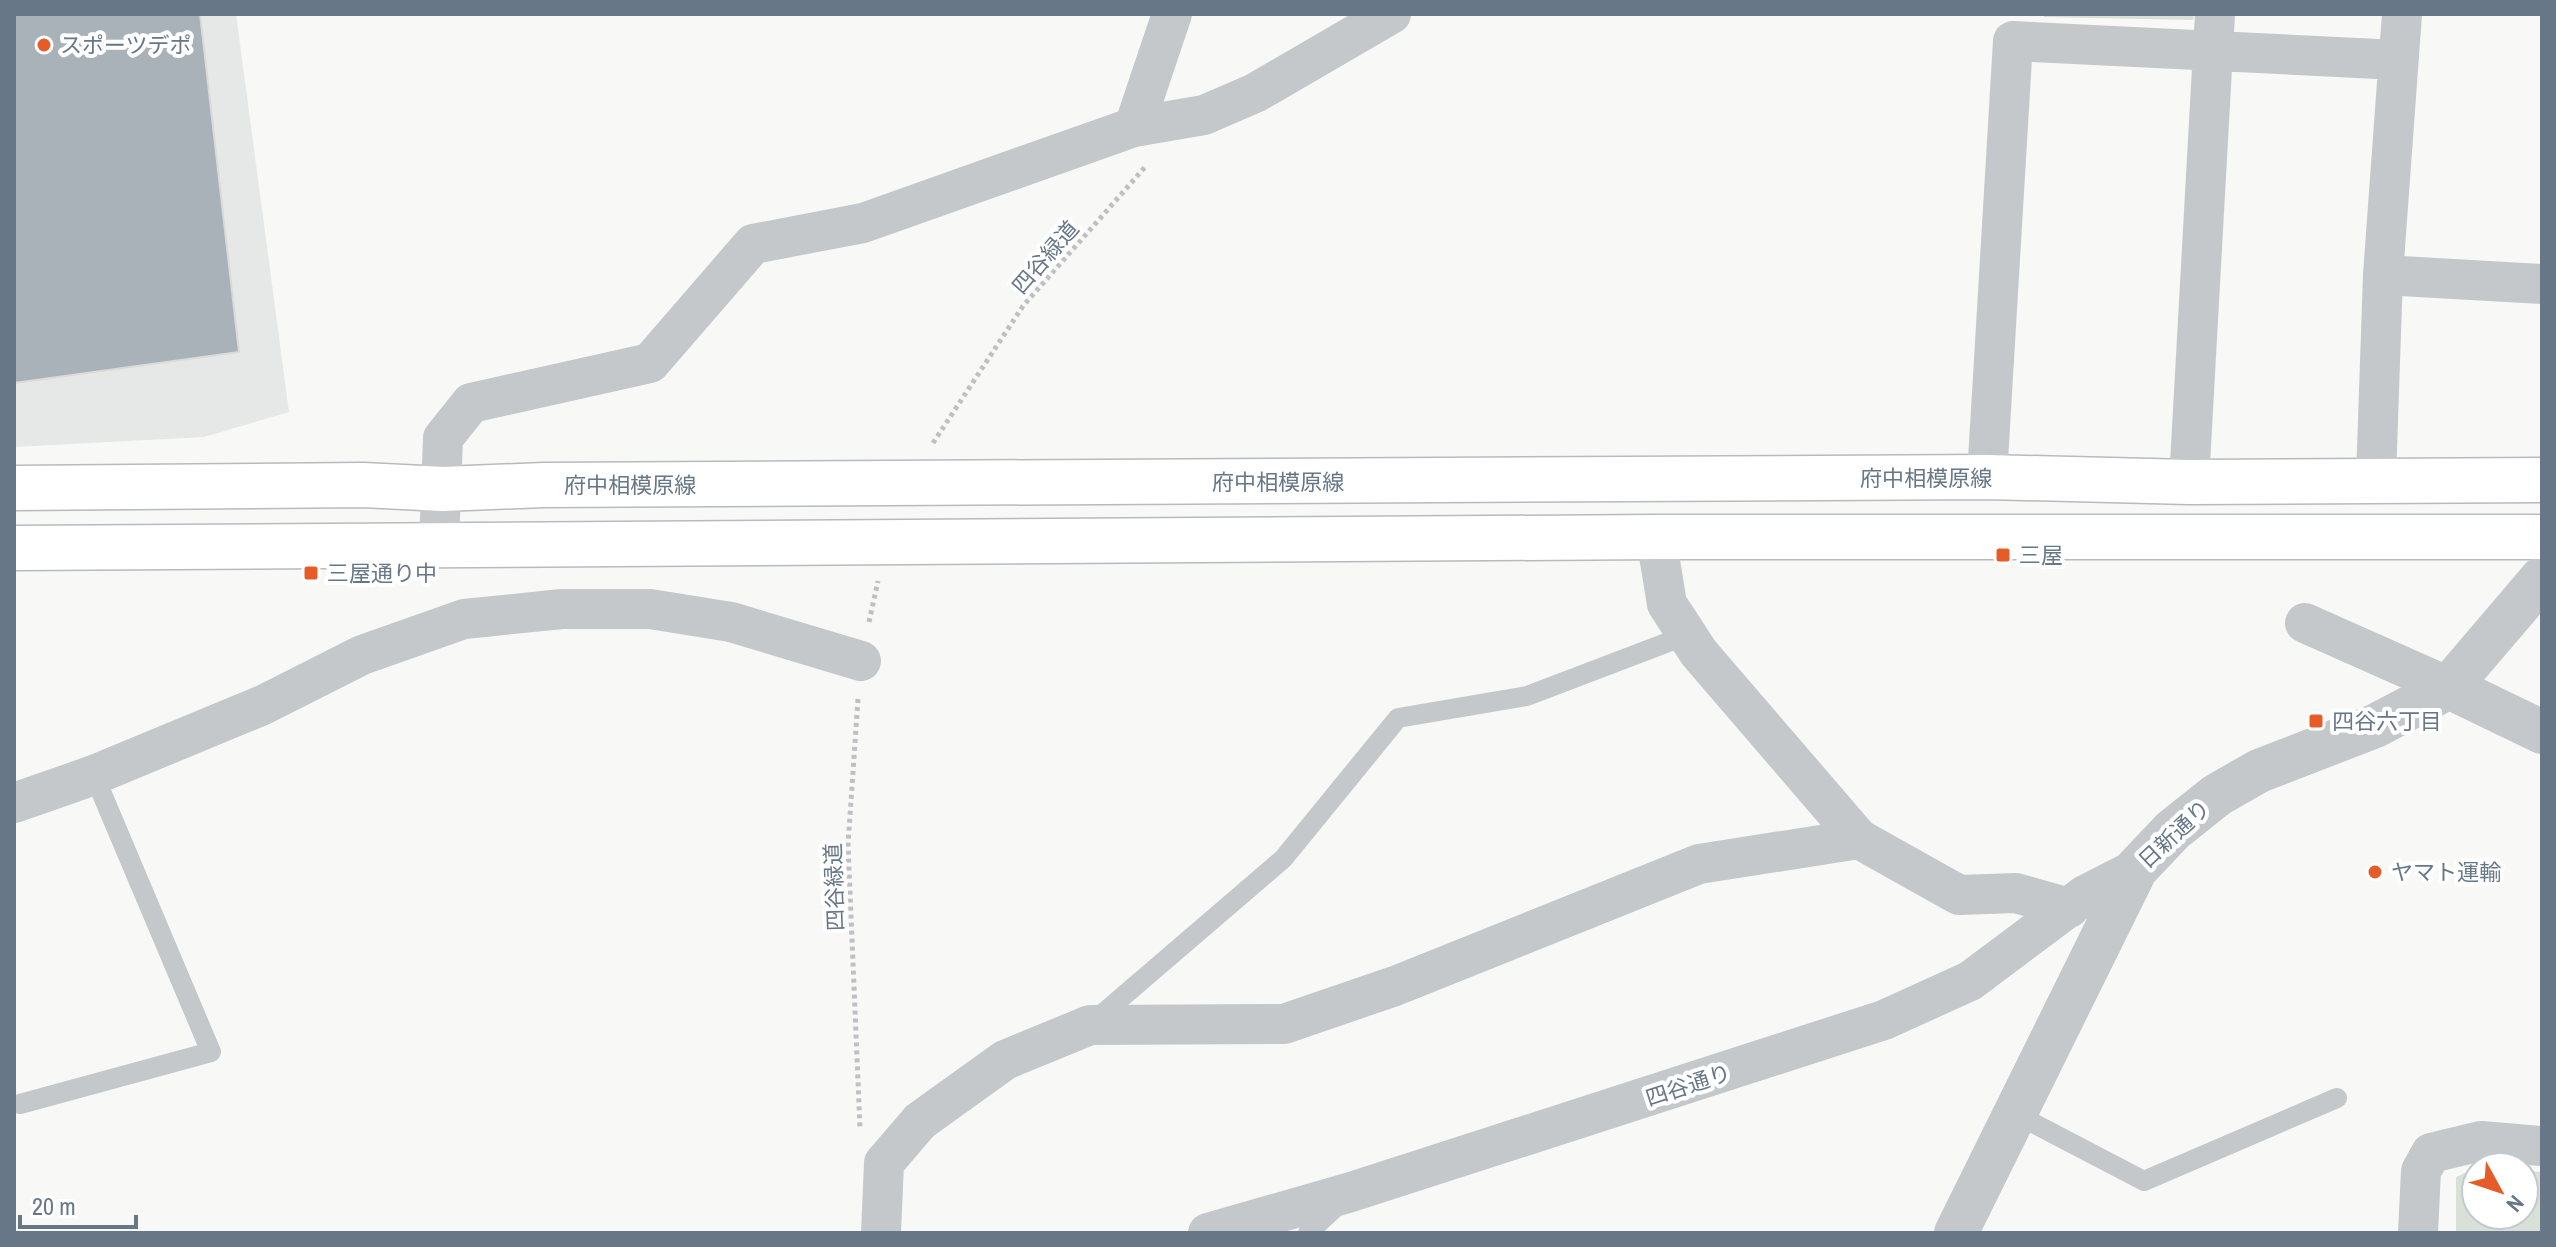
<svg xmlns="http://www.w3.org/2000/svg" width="2556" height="1247" font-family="'Archivo Narrow','Noto Sans JP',sans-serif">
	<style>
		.built { fill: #e6e7e7 }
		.green { fill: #d9e0d7 }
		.building { fill: #aab2b9; stroke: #dadad8; stroke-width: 2 }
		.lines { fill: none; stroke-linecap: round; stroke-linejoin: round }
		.primary-casing { stroke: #b7bbbf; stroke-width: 47 }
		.path { stroke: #bec0c3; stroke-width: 5; stroke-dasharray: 4 4; stroke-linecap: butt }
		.service { stroke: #c4c8cb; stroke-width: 20 }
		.minor { stroke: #c4c8cb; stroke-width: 40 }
		.tertiary { stroke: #c4c8cb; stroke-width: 44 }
		.primary { stroke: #fff; stroke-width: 44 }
		.poi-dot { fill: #e65c28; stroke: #fff; stroke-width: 3 }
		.labels { text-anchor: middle; stroke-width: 8; stroke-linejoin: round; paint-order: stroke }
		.poi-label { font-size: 22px; fill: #677787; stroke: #fff; text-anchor: start }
		.street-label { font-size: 22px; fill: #677787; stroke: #fff }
	</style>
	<rect width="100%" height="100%" fill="#f8f8f6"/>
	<path class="built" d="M14,14H236L289,412L204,437L14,447Z"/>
	<path class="green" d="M2045,14H2194L2193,20L2044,17Z
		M2476,1168V1215H2524V1171L2542,1172V1233H2456V1177Z"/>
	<path class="building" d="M14,14H200L239,352L14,383Z"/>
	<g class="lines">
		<g class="primary-casing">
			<path id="primary" d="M14,488L363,485L443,489L544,485L1987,477L2189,482L2542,480
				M14,548L1656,537H2542"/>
		</g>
		<path class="path" d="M933,443L1023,306L1146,166
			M869,622L878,581
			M858,699L848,845L860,1128"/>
		<path class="service" d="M1093,1022L1283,859L1398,718L1527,696L1687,635
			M20,1104L211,1052L94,775
			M2014,1113L2144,1181L2337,1098
			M1308,1233L1340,1203"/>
		<path class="minor" d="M1134,127L1172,14
			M2383,275L2542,284
			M1987,477L2013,41L2398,60
			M2376,478L2383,275L2402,14
			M2189,482L2215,14
			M1656,537L1667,604L1699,653L1859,839L1959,895L2016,893L2069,908
			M439,544L443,438L471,403L650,363L753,244L863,223L1134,127L1204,115L1255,93L1391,14
			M2305,623L2449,687
			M14,803L94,775L263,705L362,655L464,619L562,609H650L731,622L861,661
			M881,1233L884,1163L920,1121L1005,1060L1090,1025L1284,1024L1395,986L1699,864L1859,839
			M1208,1233L1351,1192L1884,1020L1970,981L2085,895L2136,869
			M2418,1233L2421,1171L2431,1153L2481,1141L2542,1146"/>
		<path class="tertiary" d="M2449,687L2542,732
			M1956,1233L2136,869L2173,830L2217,795L2259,771L2375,726L2449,687L2542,578"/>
		<use href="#primary" class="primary"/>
	</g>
	<g class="poi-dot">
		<circle cx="44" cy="45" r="8"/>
		<rect x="1995" y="547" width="16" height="16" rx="4"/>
		<rect x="303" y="565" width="16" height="16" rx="4"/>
		<rect x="2308" y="713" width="16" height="16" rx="4"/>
		<circle cx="2375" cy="872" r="8"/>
	</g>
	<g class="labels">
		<g class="poi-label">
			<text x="60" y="53">スポーツデポ</text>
			<text x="2019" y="563">三屋</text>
			<text x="327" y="581">三屋通り中</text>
			<text x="2332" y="729">四谷六丁目</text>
			<text x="2391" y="880">ヤマト運輸</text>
		</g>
		<g class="street-label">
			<text transform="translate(1045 257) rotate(-49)" y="8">四谷緑道</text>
			<text x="1926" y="486">府中相模原線</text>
			<text x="1278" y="490">府中相模原線</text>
			<text x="630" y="493">府中相模原線</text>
			<text transform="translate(2174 834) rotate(-43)" y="8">日新通り</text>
			<text transform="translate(834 887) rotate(-92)" y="8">四谷緑道</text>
			<text transform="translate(1688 1085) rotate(-18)" y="8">四谷通り</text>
		</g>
	</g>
	<rect width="2556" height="1247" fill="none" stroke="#677787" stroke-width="32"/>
	<g transform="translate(2500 1191) rotate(130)"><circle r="38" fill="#ffffff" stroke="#c2c9cf" stroke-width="2"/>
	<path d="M0-6L14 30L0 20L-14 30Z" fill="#e65c28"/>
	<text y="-12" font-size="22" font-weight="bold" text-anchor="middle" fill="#677787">N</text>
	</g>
	<path d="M20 1215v12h116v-12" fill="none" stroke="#677787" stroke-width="4"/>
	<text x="32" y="1215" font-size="24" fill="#677787" stroke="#ffffff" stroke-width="6" paint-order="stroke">20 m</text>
</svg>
